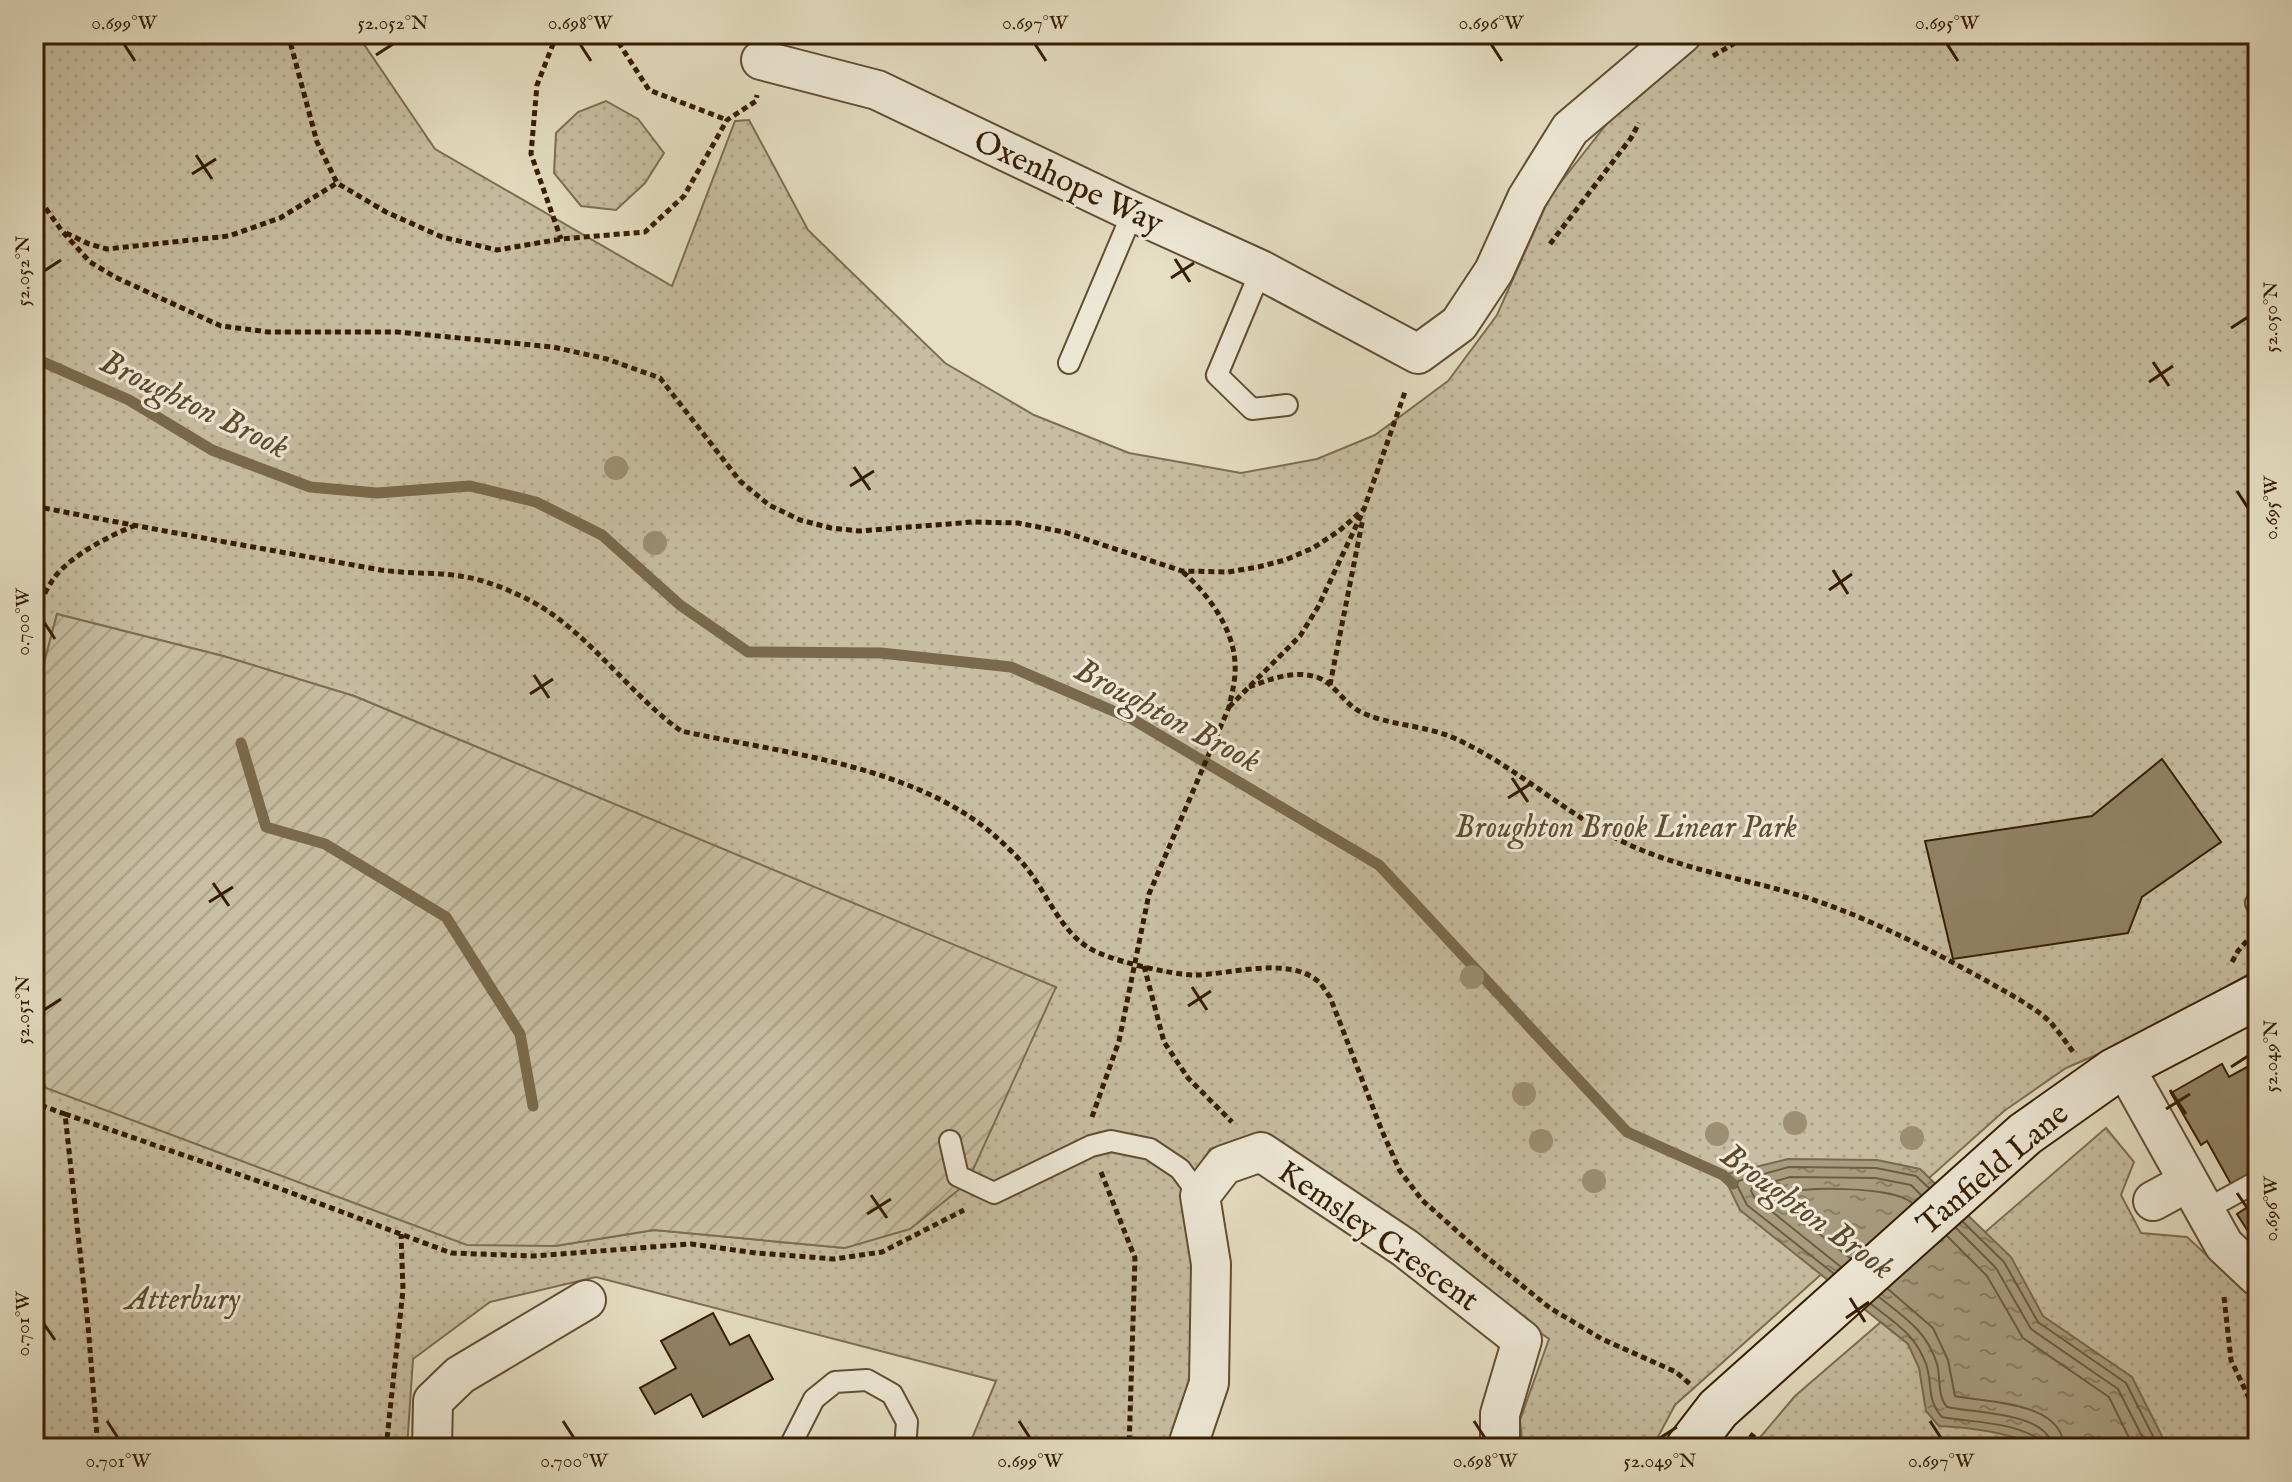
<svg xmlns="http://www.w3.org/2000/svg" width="2292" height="1482" font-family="'IM FELL English',serif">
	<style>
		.park { fill: url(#park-dots); stroke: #7e6e52; stroke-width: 2 }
		.garden { fill: url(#garden-furrows); stroke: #7e6e52; stroke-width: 2 }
		.water { fill: url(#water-ripples); stroke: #7a6a4d; stroke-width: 2 }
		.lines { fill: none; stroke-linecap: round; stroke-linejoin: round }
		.shore { stroke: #6e5d40; stroke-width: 2 }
		.stream { stroke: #7a6a4d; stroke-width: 11 }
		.building { fill: #918266; stroke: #341d00; stroke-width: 2 }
		.lane-casing { stroke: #604e31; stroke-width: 24 }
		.street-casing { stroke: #604e31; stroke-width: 42 }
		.secondary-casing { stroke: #341d00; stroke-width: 48 }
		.path { stroke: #341d00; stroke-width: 5; stroke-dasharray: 6 4; stroke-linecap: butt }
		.lane { stroke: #efead9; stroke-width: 20 }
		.street { stroke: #efead9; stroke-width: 38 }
		.secondary { stroke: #efead9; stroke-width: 44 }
		.tree { fill: #9c8f73 }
		.ticks { fill: none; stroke: #341d00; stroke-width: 3 }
		.labels { text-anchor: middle; stroke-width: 6; stroke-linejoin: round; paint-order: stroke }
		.street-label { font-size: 32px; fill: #341d00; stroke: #efead9 }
		.park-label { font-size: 32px; font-style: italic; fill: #604d31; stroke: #efead9 }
		.water-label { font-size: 34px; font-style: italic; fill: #5d4a2d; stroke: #efead9 }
		.neatline { fill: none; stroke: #341d00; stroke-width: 3 }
		.ticks-label { font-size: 20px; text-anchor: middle; fill: #341d00 }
	</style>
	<defs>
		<pattern id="park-dots" width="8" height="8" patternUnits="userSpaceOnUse" patternTransform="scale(2)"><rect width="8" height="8" fill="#c8bea3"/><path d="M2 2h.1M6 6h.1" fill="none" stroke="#aca38b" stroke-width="1.8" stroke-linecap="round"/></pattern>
		<pattern id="garden-furrows" width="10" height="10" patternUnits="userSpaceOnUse" patternTransform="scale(2)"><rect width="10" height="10" fill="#c8bea3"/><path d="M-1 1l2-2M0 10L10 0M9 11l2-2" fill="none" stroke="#aca38b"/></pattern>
		<pattern id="water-ripples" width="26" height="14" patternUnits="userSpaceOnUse" patternTransform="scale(2)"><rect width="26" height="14" fill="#a99d81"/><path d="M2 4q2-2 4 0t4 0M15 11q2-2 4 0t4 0" fill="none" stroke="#8a7f67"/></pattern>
	</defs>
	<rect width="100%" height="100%" fill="#e6dfc4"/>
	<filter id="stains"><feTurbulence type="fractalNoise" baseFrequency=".0025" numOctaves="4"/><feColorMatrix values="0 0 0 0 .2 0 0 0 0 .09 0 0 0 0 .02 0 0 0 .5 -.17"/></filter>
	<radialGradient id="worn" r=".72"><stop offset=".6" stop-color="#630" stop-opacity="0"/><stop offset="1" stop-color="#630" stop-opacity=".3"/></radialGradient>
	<path class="park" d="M34,34H357L435,149L672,286L735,121L749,120L808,230L945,363L1034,415L1129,453L1241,473L1317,459L1375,435L1448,381L1497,315L1550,196L1620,107L1705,34H2258V969L2126,1042L2066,1068L2004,1111L1675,1405L1652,1448H1523L1520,1420L1549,1339L1262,1138L1210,1149L1183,1199L1194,1288L1190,1386L1168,1448H968L996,1381L596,1277L490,1302L413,1359L407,1448H34V1055L46,1088L555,1246L654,1230L845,1248L1056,988L354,696L223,656L57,614L34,701Z
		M606,101L638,119L664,153L645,183L616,210L581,206L554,173L556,133L578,112Z
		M2106,1128L2134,1162L2121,1195L2141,1233L2187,1237L2258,1303V1448H1751L1795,1396Z"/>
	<path class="garden" d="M57,614L223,656L354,696L1056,987L967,1183L910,1229L845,1248L654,1230L555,1246L467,1245L46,1088L34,1055V701Z"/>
	<path class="water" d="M1788,1159L1877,1160L1920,1169L2011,1257L2043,1316L2132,1377L2168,1448H2040C2009,1432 1974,1428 1939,1426L1926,1411L1919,1368L1908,1344L1740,1210L1723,1175Z"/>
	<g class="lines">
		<path class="shore" d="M1963,1222L2004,1262L2038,1322L2126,1383L2159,1448
			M1956,1228L1996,1268L2031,1329L2118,1389L2148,1448
			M1947,1236L1987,1276L2023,1338L2109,1397L2134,1448
			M1850,1258L1776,1200V1194C1799,1186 1895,1186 1912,1203
			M1841,1267L1755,1198L1751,1191L1752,1188L1790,1177L1875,1178L1911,1185L1921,1195
			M1833,1273L1747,1205L1737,1185L1738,1181L1789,1167L1876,1168L1916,1176L1929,1188
			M1888,1289L1933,1328L1948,1360L1955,1396C1988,1403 2063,1401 2064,1448
			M1879,1297C1904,1317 1927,1331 1937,1364C1941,1378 1937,1396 1947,1407C1974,1413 2050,1412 2052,1448
			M1871,1304C1895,1323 1915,1334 1926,1364C1933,1384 1926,1399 1942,1417C1974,1423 2010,1421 2039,1439L2042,1448"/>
		<path class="stream" d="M34,358L129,400L212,450L310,487L377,493L470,486L536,502L602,535L680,605L748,652L881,653L1011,667L1132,719L1379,865L1627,1132L1723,1175L1733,1184
			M241,743L266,827L325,844L446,917L520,1034L533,1106"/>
	</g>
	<path class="building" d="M2162,759L2221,842L2142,897L2128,933L1953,959L1925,841L2092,816Z
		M2258,1061V1114L2252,1117L2258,1128V1171L2232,1186L2207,1141L2201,1145L2171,1093L2222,1064L2229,1077Z
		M2258,1200V1247L2237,1214Z
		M713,1313L730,1345L749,1335L773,1379L703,1417L691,1394L655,1414L640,1388L676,1368L661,1341Z"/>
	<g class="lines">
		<g class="lane-casing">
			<path id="lane" d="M1261,270L1217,375L1252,409L1287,405
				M1069,363L1133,212
				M2256,903L2258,907
				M950,1141L958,1176L994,1193L1091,1146L1111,1141L1150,1149L1180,1169L1200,1196
				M2205,1210L2258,1181
				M789,1448L814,1399L835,1382L867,1380L892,1394L907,1422L905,1448"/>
		</g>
		<g class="street-casing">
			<path id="street" d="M761,60L877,90L1133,212L1261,270L1418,354L1459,324L1494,271L1527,198L1570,129L1682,34
				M2124,1066L2224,1245L2258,1277
				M2153,1201L2188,1182
				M432,1448L433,1401L460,1375L586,1300
				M1187,1448L1209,1383L1211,1264L1200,1196L1224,1165L1261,1152L1405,1248L1522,1340L1500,1414V1448"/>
		</g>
		<g class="secondary-casing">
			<path id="secondary" d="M1688,1448L1718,1409L2025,1134L2114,1071L2258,996"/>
		</g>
		<path class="path" d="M288,34L317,142L337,183L386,212L442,237L497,250L561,239L645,232L684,196L727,120L756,101L757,95
			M557,34L537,85L531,154L561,239
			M613,34L649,90L727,120
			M1726,34L1732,44
			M2251,34L2258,37
			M1713,56L1750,34
			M34,192L62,231L90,262L115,277L221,326L268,332H397L553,347L607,359L660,378L740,481L769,505L800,520L831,528L859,531L973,522L1018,523L1064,532L1182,571L1228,572L1258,567L1285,560L1313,548L1339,531L1364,509
			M66,233L89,244L107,249L229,236L280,218L337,183
			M1550,244L1631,138L1639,123
			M34,506C150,529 265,549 381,570C409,574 439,572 466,577C488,581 509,590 529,600C586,629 629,694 681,731C782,753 914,765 995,836C1005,845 1017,856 1025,866C1049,895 1062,938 1099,953C1122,963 1169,974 1194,975C1230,975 1288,955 1319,982C1323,986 1326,992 1330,997L1382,1131L1400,1171L1422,1200L1484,1255L1550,1308L1602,1339L1676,1372L1690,1384
			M34,553L36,560L35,608
			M35,611C41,601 47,588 54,578C69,557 110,535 134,526
			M1330,685L1363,518
			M1249,687C1271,679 1295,669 1319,678C1336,685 1344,704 1361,712C1390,726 1425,725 1454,738C1510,763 1555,805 1608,834C1667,867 1735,876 1798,895C1864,915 1925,947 1985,980C2004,991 2037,1008 2051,1023C2059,1032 2066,1042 2073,1052
			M1229,707L1300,636L1318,607L1364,509L1406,389
			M2232,962L2238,951L2252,935
			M1144,966L1164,1042L1188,1078L1232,1122
			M34,1099L37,1104L65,1114L88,1325L98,1448
			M65,1114L281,1189L451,1253L533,1256L691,1244L756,1253L834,1259L882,1252L964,1210
			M1092,1117L1119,1041L1149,894L1229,707C1232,693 1236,679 1235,664C1234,629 1208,594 1183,572
			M1101,1172L1135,1258L1129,1448
			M2224,1297L2231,1360L2258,1417
			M1750,1434L1768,1448
			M386,1448L403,1290L401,1234"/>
		<use href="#lane" class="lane"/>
		<use href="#street" class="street"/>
		<use href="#secondary" class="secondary"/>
	</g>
	<g class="tree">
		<circle cx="616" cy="468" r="12"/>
		<circle cx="655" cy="543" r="12"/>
		<circle cx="1472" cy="977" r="12"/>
		<circle cx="1524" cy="1094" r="12"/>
		<circle cx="1795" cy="1123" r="12"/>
		<circle cx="1717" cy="1134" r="12"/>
		<circle cx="1912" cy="1138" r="12"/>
		<circle cx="1541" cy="1141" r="12"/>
		<circle cx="1594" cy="1181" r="12"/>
	</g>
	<path class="ticks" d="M124,44L135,61M580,44L591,61M1035,44L1046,61M1491,44L1502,61M1947,44L1958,61M376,55L393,44M196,155L212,179M192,174L216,159M1175,259L1190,282M44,271L61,260M1171,278L1194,263M2231,328L2248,317M2153,362L2169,386M2149,382L2173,366M854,467L870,490M850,486L874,471M2237,491L2248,508M1833,570L1848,594M1829,590L1852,574M44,622L55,639M534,675L549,698M530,694L553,679M1512,778L1528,802M1508,798L1532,783M213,883L229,906M209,902L233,887M1192,987L1207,1010M1188,1006L1211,991M44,1010L61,999M2231,1067L2248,1056M2170,1090L2186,1114M2166,1109L2190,1094M2237,1193L2248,1209M871,1195L887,1218M867,1214L891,1199M1850,1298L1865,1322M1846,1318L1869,1302M44,1324L55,1340M107,1421L118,1438M563,1421L574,1438M1019,1421L1030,1438M1474,1421L1485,1438M1930,1421L1941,1438M1660,1438L1677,1427"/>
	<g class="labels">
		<g class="street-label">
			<text transform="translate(1069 181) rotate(25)" y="11">Oxenhope Way</text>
			<text transform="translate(1992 1168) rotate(-40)" y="11">Tanfield Lane</text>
			<text transform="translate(1379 1235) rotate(35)" y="11">Kemsley Crescent</text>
		</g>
		<g class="park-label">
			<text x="1626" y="837">Broughton Brook Linear Park</text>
			<text x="183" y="1309">Atterbury</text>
		</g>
		<g class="water-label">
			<text transform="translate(195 403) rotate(26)" y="12">Broughton Brook</text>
			<text transform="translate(1168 714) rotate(28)" y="12">Broughton Brook</text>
			<text transform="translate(1808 1210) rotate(36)" y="12">Broughton Brook</text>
		</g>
	</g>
	<rect width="2292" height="1482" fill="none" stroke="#e6dfc4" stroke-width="88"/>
	<rect x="44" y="44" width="2204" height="1394" class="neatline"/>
	<g class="ticks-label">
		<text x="124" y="29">0.699°W</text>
		<text x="393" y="29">52.052°N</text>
		<text x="580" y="29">0.698°W</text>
		<text x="1035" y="29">0.697°W</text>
		<text x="1491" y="29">0.696°W</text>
		<text x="1947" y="29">0.695°W</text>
		<text transform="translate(22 271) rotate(-90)" y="7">52.052°N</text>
		<text transform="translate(2270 317) rotate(-90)" y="7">52.050°N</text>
		<text transform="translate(2270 508) rotate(-90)" y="7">0.695°W</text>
		<text transform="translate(22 622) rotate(-90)" y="7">0.700°W</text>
		<text transform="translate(22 1010) rotate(-90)" y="7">52.051°N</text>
		<text transform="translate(2270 1056) rotate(-90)" y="7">52.049°N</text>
		<text transform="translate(2270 1209) rotate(-90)" y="7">0.696°W</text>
		<text transform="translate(22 1324) rotate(-90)" y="7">0.701°W</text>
		<text x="118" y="1467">0.701°W</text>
		<text x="574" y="1467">0.700°W</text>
		<text x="1030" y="1467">0.699°W</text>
		<text x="1485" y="1467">0.698°W</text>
		<text x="1660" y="1467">52.049°N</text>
		<text x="1941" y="1467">0.697°W</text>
	</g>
	<rect width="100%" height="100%" filter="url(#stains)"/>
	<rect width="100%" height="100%" fill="url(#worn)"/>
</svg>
